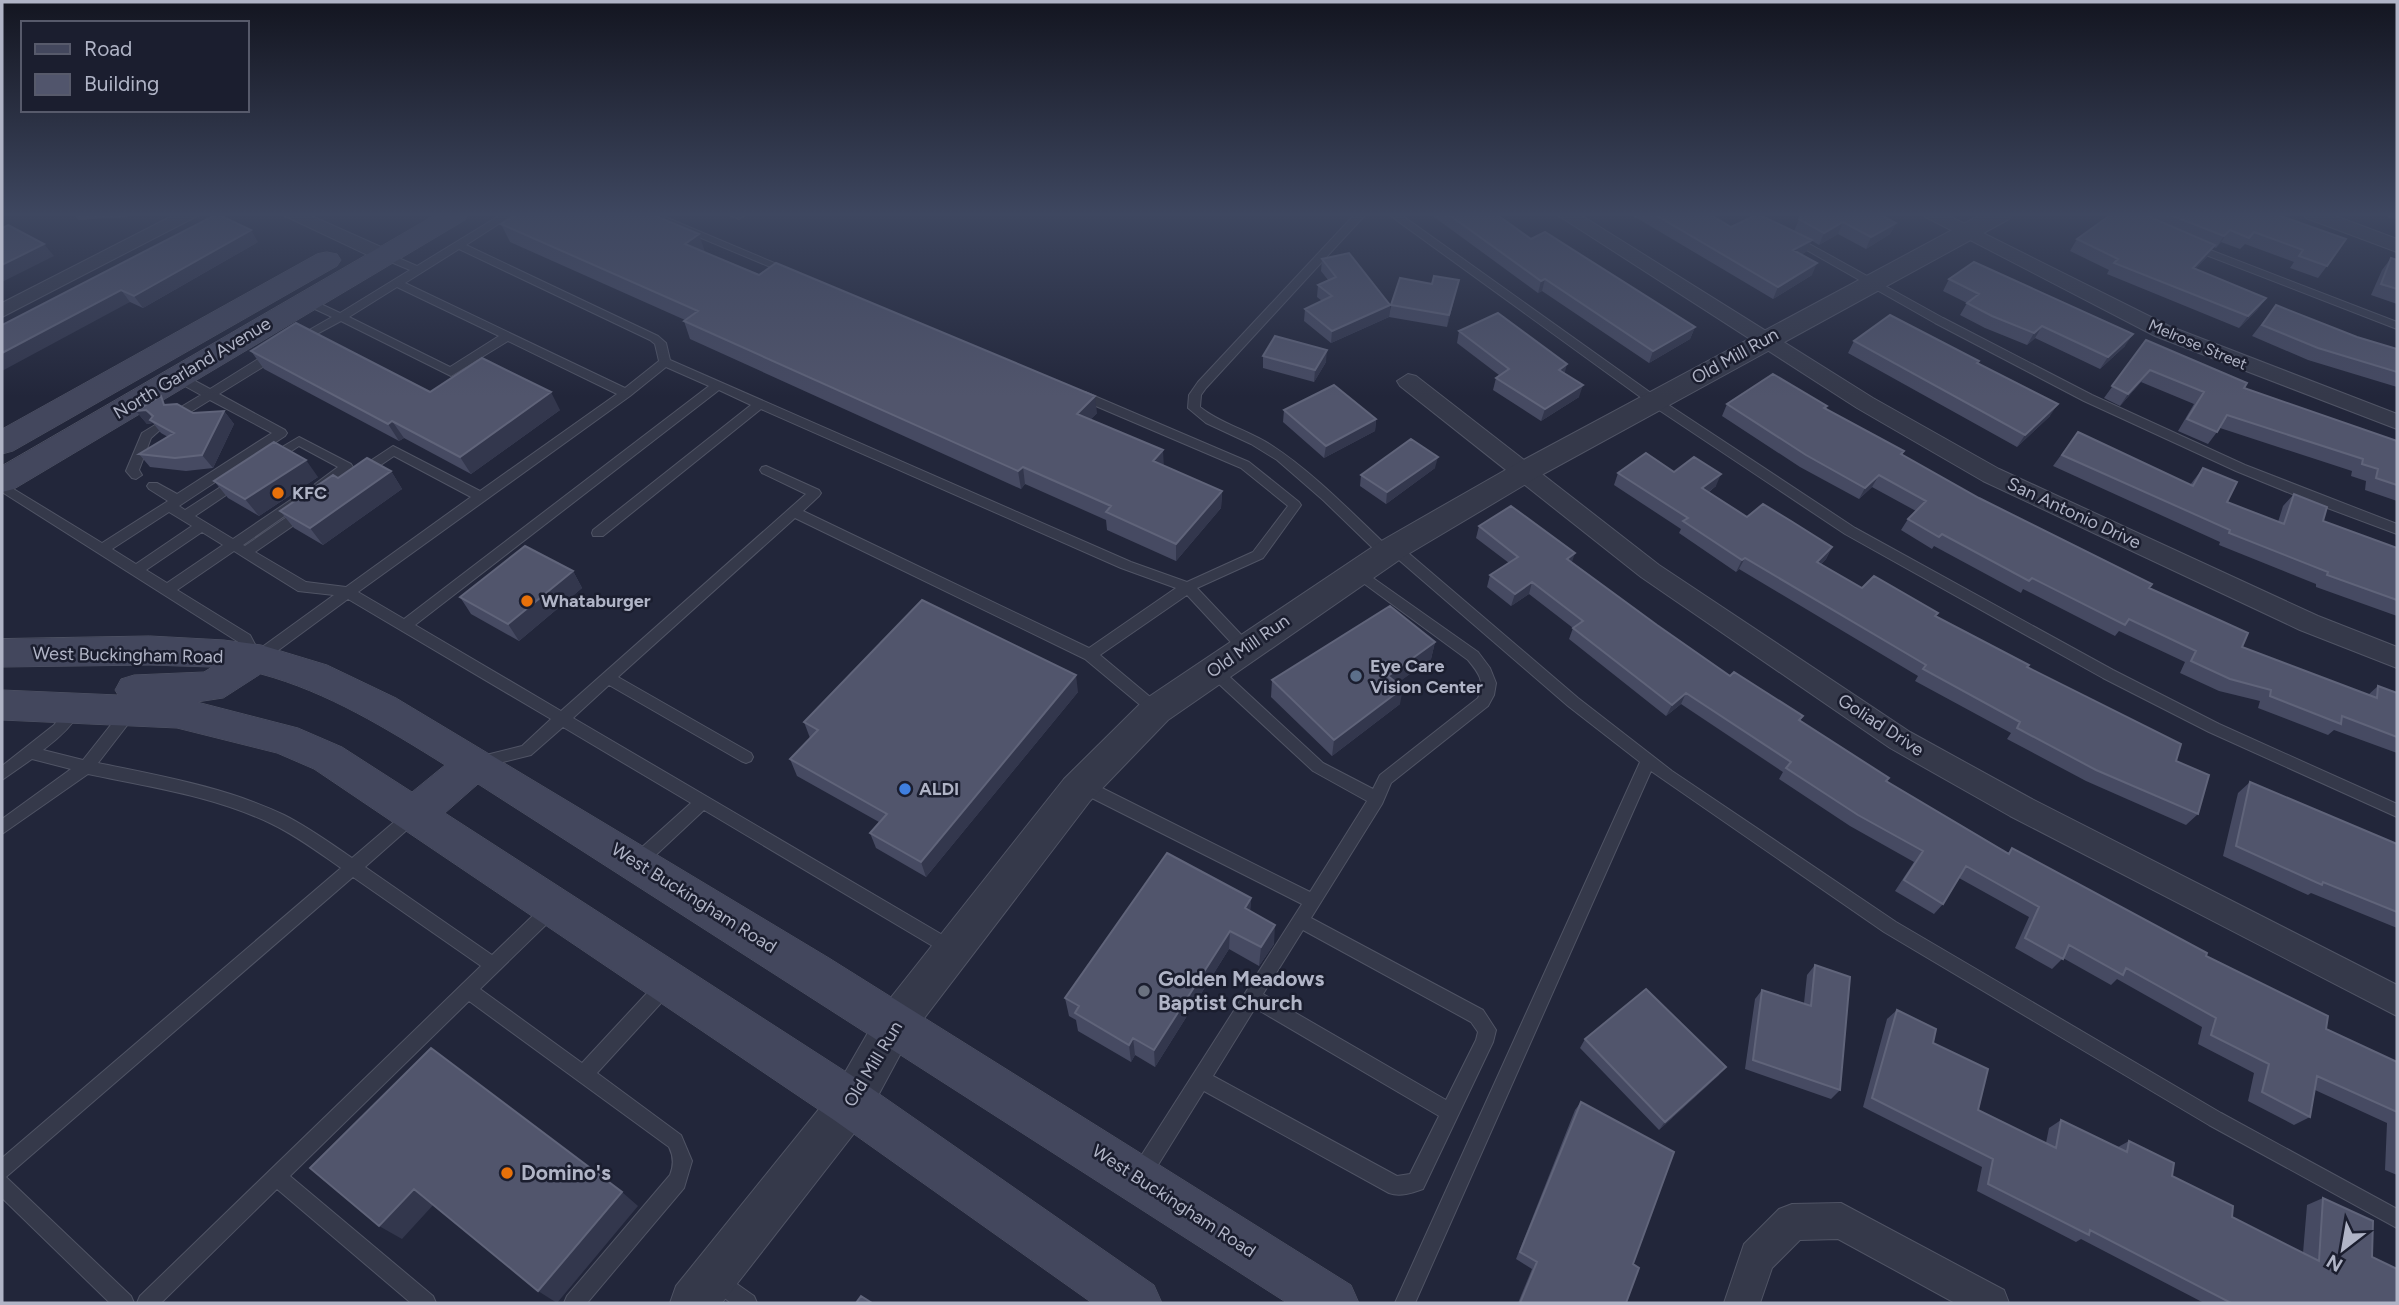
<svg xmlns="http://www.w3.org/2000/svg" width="2399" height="1305" font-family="Figtree,sans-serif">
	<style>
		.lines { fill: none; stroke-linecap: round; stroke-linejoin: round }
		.service-casing { stroke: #505465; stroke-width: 2 }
		.minor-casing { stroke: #505465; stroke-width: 2 }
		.tertiary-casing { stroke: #505465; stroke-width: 2 }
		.secondary-casing { stroke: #505465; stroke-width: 1 }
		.service { fill: #35394a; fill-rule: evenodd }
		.minor { fill: #35394a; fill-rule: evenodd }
		.tertiary { fill: #35394a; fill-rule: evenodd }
		.secondary { fill: #43475d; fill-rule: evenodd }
		.wall { fill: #464a62 }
		.shaded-wall { fill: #33374d }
		.building { fill: #51556c; stroke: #60647a; stroke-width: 2 }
		.food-dot { fill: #e8710a; stroke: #1b1e2f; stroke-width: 2.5 }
		.service-dot { fill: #5c6f8a; stroke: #1b1e2f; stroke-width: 2.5 }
		.shop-dot { fill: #3f7fe0; stroke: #1b1e2f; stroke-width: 2.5 }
		.worship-dot { fill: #6b7280; stroke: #1b1e2f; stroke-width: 2.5 }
		.labels { text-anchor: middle; stroke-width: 5; stroke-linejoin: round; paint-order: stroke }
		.far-street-label { font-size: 16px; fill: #b0b4c6; stroke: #1b1e2f }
		.street-label { font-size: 18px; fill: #b0b4c6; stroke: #1b1e2f }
		.poi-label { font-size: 18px; font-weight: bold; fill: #b0b4c6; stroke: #1b1e2f; text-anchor: start }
		.near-poi-label { font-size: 21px; font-weight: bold; fill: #b0b4c6; stroke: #1b1e2f; text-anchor: start }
	</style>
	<rect width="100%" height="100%" fill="#22263a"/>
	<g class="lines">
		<g class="service-casing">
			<path id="service" d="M502,214H514L466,245L658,336L666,343L670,360L1131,562L1187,582L1253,552L1288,506L1241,468L1077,398V392H1085L1249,462L1299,502L1301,505L1299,508L1263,558L1197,588L1250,644L1252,648L1250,652H1240L1187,595L1100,655L1161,706L1163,710L1161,714H1151L1085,659L795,518L618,677L751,753L753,757L751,761L746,763L741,761L609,685L573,718L958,944L960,949L958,954L952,957L946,954L704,810L643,867L637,869L631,867L629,862L631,857L691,803L563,727L531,755L479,768L474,766L472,762L474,758L522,746L551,719L348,599L261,663H251L240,643L2,492V482L102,543L168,501L149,489L147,486L149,483H157L177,494L272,433L210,400L184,416H176V410L201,395L174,380V374H182L210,389L271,351H279V357L219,394L285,430L287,433L285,436L179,506L185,510L233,479H241L243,482L241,485L195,516L233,539L292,499H300L302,502L300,505L243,545L245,546L300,508H310L311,511L310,514L255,552L306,582L346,587L471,497L394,456L366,475H358L356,472L358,469L393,446L480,491L617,394L508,341L451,376L341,321L300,343H292L290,341L332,317L302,303V299H310L340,313L410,270L379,257V253H387L417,266ZM459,249L650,340L655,344L659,361L625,388L405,283ZM397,287L499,336L450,367L349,317ZM666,367L709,386L404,619L358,592L630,396ZM719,390L751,405L593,530L592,533L593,536H603L761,409L1121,568L1176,588L1089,648L803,511L819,496L821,493L819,490L766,466L762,467L760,470L762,473L806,494L561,711L415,625ZM169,512L192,526L136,564L112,549ZM202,532L223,545L167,583L146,570ZM234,551L298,591L334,595L258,650L250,635L177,590Z
				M644,214H658L796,272L795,274H787Z
				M728,214H743L744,216L739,219Z
				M1355,214H1366L1206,388L1201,395L1200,407C1221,424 1248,430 1271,445C1314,473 1350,511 1388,547L1394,543L1399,545L1578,698L1672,771L1896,922L2221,1113L2397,1209V1228L2209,1125L1884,932L1651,771L1415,1303H1395L1640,762L1568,706L1392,554L1386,558L1381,556L1323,500L1277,460L1251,444L1206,423L1188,408L1189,395L1198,382Z
				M1388,214H1400L1658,398L1855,528L2113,670L2219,724L2397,804V817L2209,732L2103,678L1845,534L1650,404Z
				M1793,235L1943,318L2092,395L2245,465L2397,524V534L2314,503L2236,471L2084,401L1935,323L1789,240L1788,238Z
				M2192,243L2397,322V329L2188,248L2187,246Z
				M155,425L161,429L151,438L139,470L142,475L136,479L132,478L126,471L142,433Z
				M299,437L351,464L353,467L319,491L315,490L313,487L315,484L338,467L299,446L275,462H267L265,459L267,456Z
				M1356,566L1478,652L1490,668L1496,683L1494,695L1488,706L1391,783L1382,804L1311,918L1483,1010L1496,1030L1493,1042L1423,1189C1412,1193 1400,1197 1389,1193L1204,1091L1148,1181L1141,1183L1134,1181L1132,1174L1134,1167L1302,904L1078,791L1075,786L1078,781L1083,780L1088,781L1310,892L1367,801L1313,771L1208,674L1206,670L1208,666H1218L1323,763L1373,789L1380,775L1478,698C1486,682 1478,672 1468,660L1351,574L1349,571L1351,568ZM1303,930L1471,1022L1478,1032L1476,1040L1446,1100L1263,994ZM1255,1008L1439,1116L1410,1174L1397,1176L1213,1076Z
				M76,702L81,704L83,708C73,725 59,738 43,750L83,760L125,707H135L137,711L135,715L98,763C160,776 226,787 284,815C308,827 330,843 352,858L407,811L412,809L417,811L420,816L417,821L365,867L492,955L545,904L551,902L557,904L559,909L557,914L480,989L582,1063L660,979L666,977L672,979L674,985L672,991L597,1073L681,1135L692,1161L684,1188L587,1303H564L567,1296L670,1175C674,1165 674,1157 669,1147L469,1001L290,1176L433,1296L436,1303H411L277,1189L161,1303H137L140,1296L481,966L353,877L6,1177L131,1296L134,1303H110L2,1198V1158L341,868C318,852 297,836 272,824C214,796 150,787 88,774L2,834V819L71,769L32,759L2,780V766L54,725L71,704Z
				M717,1270L754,1296L757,1303H731L710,1287L707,1280L710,1273Z"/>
		</g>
		<g class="minor-casing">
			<path id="minor" d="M176,214H201L2,317V303Z
				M281,214H307L390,251L393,255L383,261L376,259Z
				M1556,214H1579L1873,398L1999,469L2318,616L2397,647V668L2300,630L1983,481L1857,408Z
				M1920,214H1945L2169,326L2397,414V429L2155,336Z
				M2303,214H2330L2397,239V252L2306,218Z
				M1408,374L1416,376L1659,565L1910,732L2030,798L2397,985V1016L2010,816L1890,748L1641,577L1400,386L1397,381Z
				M1841,1203L2004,1290L2009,1303H1955L1838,1239L1800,1240L1772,1268L1760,1303H1724L1744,1244L1779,1209L1792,1204Z"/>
		</g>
		<g class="tertiary-casing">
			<path id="tertiary" d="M1982,214H2012L2009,219L1536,478L1405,556L1168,720L1090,801L909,1038L866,1118L722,1303H670L676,1286L836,1088L881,1010L1064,779L1144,700L1383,540L1516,464Z"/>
		</g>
		<g class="secondary-casing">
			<path id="secondary" d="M437,214H469L465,220L14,489L2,492V466Z
				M327,252L337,254L341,260L337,266L13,451L2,454V429L317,254Z
				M150,636L224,640L261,645L327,665L396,698L829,958L1351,1285L1359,1303H1287L478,784L445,813L868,1086L1154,1285L1162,1303H1092L834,1120L314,769L277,753L177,728L2,720V690L118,695L115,690L121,679L134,675L204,672L212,667L150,665L2,667V639ZM261,674C328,692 387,729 445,765L412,792L342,747L298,728L197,702L223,698Z"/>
		</g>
		<use href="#service" class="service"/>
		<use href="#minor" class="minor"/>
		<use href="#tertiary" class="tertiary"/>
		<use href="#secondary" class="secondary"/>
	</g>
	<path class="wall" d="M74,214H129L127,217L78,220Z
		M1430,214H1496L1531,239L1695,327L1690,339L1649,363L1542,291L1538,293Z
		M1630,214H1709L1731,227L1802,235L1794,231L1801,215L1798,214H1879L1896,223L1890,234L1866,249L1838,234L1819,245L1811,240L1807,251L1801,255L1812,275L1773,299Z
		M2112,214H2275L2327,266L2318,278L2290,268L2294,262L2245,244L2240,249L2221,242L2216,248L2214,247L2207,257L2195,269L2266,298L2257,310L2239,328L2107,274L2109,270L2070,251L2077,239Z
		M2381,214H2397V219L2391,218Z
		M501,224L705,252L1097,413L1090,420L1164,466L1222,491L1221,508L1176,561L1107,530L1106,520L1025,484L1021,489L690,339L684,321L685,320L510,242Z
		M258,242L143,308L130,302L2,325Z
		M2391,258L2397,260V304L2371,295L2382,270Z
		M1322,259L1390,305L1389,317L1331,343L1304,321L1305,309L1322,301L1317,297L1318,285L1328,280L1321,271Z
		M1949,279L2125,346L2100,369L2035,338L2027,345L1985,328L1960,315L1967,303L1943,291Z
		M1432,284L1456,292L1447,327L1389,317L1391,305Z
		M2276,305L2357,337L2397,349V387L2308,360L2252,336Z
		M1459,331L1565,374L1579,397L1541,421L1493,390L1496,378L1499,375L1457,343Z
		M2146,340L2244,388L2397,441V501L2365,490L2366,481L2351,476L2352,471L2220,428L2208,444L2178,431L2194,404L2141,382L2120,406L2104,398Z
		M1854,341L1979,361L1978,363L2050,416L2017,447L1848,353Z
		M251,351L430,392L560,410L471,474L404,438L399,441L264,369Z
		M1263,356L1326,362L1314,382L1263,368Z
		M1727,404L1827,406L1826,409L1904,451L1902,455L1979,498L2149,588L2242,647L2368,695L2378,686L2397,693V753L2334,730L2328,735L2258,708L2260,701L2219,691L2180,673L2185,662L2119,631L2115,636L2023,589L2021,593L1934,546L1932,549L1901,530L1908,519L1916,511L1872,487L1859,499L1800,467L1722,416Z
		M168,405L193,413L224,411L234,424L213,468L186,471L150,467L139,454L168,437L161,433L153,423L147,424L136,411Z
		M1284,410L1376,419L1375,431L1324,458L1283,422Z
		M2078,432L2190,485L2203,468L2227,502L2278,522L2283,506L2294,494L2323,521L2397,548V616L2316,587V584L2219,545L2220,542L2053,466Z
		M1435,468L1386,504L1360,486L1361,475Z
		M391,471L402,489L323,545L294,528L280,511L338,478Z
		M1674,472L1716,486L1709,492L1747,517L1832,547L1826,559L1821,564L1862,588L1936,617L2027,667L2176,761L2198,814L2186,825L2086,781L2007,739L2011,733L1915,681L1918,676L1739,569L1736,572L1679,533L1681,529L1614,485L1618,473Z
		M318,477L259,516L228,498L214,481Z
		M1479,526L1572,562L1657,625L1730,676L1803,716L1800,721L1886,781L2008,853L2012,848L2206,956L2326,1029L2397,1062V1175L2385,1170L2387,1123L2315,1090L2310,1117L2294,1125L2248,1101L2254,1073L2198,1044L2202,1027L2117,979L2111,985L2063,958L2052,969L2015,948L2029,917L1959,878L1943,904L1934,914L1895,891L1914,862L1850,826L1779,779L1783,772L1681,704L1666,716L1569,639L1573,628L1529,594L1511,606L1487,587L1490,575L1509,563L1476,538Z
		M573,571L582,588L519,641L471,614L460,597Z
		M1435,642L1431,659L1397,683L1400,704L1332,756L1271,697L1272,680Z
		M1078,692L926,877L876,848L870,833L879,822L797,776L790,759L810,738L804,722Z
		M2250,782L2397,844V928L2311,893L2308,895L2223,856L2238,793Z
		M1251,898L1250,911L1274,944L1259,966L1229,949L1155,1067L1135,1055L1131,1062L1078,1031L1076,1020L1069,1016L1065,998Z
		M1815,965L1840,1090L1831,1099L1745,1069L1755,999L1762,990L1804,1003L1807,975Z
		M1897,1010L1933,1043L1978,1110L2046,1143L2049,1128L2061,1120L2118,1147L2129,1141L2172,1176L2232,1217L2303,1253L2307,1205L2323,1198L2372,1257L2397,1303H2204L2081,1239L2076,1242L1977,1191L1982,1167L1863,1107L1887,1019Z
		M1585,1039L1719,1075L1659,1130L1580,1048Z
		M1581,1102L1633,1264L1626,1303H1518L1532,1269L1516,1259L1575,1110Z"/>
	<path class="shaded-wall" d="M1843,222L1838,234L1819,245L1824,233Z
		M1896,223L1890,234L1866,249L1871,237Z
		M251,230L258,242L143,308L134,296Z
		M2230,230L2221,242L2216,248L2224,236Z
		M699,234L705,252L691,261L685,244Z
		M1812,240L1807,251L1788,262L1793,250Z
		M44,244L54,256L2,282V265Z
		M2215,245L2207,257L2185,280L2193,268Z
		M1817,263L1812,275L1773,299L1778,287Z
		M1545,279L1542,291L1538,293L1541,281Z
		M1459,280L1456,292L1447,327L1449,315Z
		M121,290L130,302L2,371V353Z
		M2266,298L2257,310L2239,328L2248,316Z
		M1390,305L1389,317L1331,343L1332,331Z
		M2042,326L2035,338L2027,345L2034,333Z
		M1695,327L1690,339L1649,363L1653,351Z
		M2133,334L2125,346L2100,369L2108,357Z
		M1327,350L1326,362L1314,382L1315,370Z
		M1567,364L1564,376L1559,370Z
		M2150,370L2141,382L2120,406L2128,394Z
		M1583,385L1579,397L1541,421L1545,409Z
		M551,392L560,410L471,474L460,457Z
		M1095,396L1097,413L1079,432L1077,414Z
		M2058,404L2050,416L2017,447L2025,435Z
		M146,410L156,423L150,420L153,423L147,424L136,411Z
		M224,411L234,424L213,468L202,455Z
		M1376,419L1375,431L1324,458L1326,446Z
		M392,421L404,438L399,441L388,424Z
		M1163,450L1164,468L1153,461Z
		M1438,457L1435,468L1386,504L1387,492Z
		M306,460L318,477L259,516L245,499Z
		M1023,467L1025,484L1021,489L1018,471Z
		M391,471L402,489L323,545L310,528Z
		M1721,474L1716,486L1698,500L1702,488Z
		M1879,475L1872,487L1859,499L1865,488Z
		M1222,491L1221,508L1176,561V544Z
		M1832,547L1826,559L1811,573L1817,562Z
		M1575,553L1571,565L1567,559Z
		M1745,558L1739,569L1736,572L1742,560Z
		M573,571L582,588L519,641L508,624Z
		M1532,582L1529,594L1511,606L1515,594Z
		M1435,642L1431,659L1385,692L1388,676Z
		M1076,675L1078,692L926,877L921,862Z
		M1403,688L1400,704L1332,756L1334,740Z
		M1686,693L1681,704L1666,716L1672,705Z
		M1251,898L1250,917L1245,908Z
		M1275,925L1274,944L1259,966L1261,947Z
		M1230,931L1229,949L1155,1067L1154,1050Z
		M1133,1038L1135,1055L1131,1062L1129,1045Z
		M1726,1067L1719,1075L1659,1130L1665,1122Z
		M414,1189L435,1203L402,1239L379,1226Z
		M622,1192L638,1206L557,1303L538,1291Z"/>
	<path class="building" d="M217,214L251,230L134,296L121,290L2,353V325Z
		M518,214H651L699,234L685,244L759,275L776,263L1095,396L1077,414L1163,450L1153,461L1222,491L1176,544L1106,512L1111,506L1023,467L1018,471L684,321L698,311L501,224Z
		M1448,214H1496L1531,239L1545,232L1695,327L1653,351L1545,279L1541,281Z
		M1654,214H1709L1731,227L1758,214L1812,240L1793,250L1817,263L1778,287Z
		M1801,214H1879L1896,223L1871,237L1843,222L1824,233L1799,219Z
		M2112,214H2143L2215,245L2193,268L2266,298L2248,316L2114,263L2118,259L2077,239Z
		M2168,214H2275L2346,239L2327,266L2299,256L2303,250L2254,232L2249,238L2230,230L2224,236Z
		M8,225L44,244L2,265V228Z
		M1349,253L1390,305L1332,331L1305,309L1332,296L1318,285L1336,277L1322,259Z
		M2391,258L2397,260V289L2381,284Z
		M1974,262L2133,334L2108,357L2042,326L2034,333L1992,316L1967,303L1979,294L1949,279Z
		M1434,276L1459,280L1449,315L1391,305L1400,278L1432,284Z
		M2276,305L2357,337L2397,349V372L2318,348L2262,325Z
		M1498,313L1567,364L1559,370L1583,385L1545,409L1496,378L1509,369L1459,331Z
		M1890,315L1979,361L1977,363L2058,404L2025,435L1854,341Z
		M296,323L430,392L482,358L551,392L460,457L392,421L388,424L251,351Z
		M1275,336L1327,350L1315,370L1263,356Z
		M2146,340L2247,383L2244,388L2397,441V485L2376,478L2378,469L2362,464L2363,459L2227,415L2217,432L2187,419L2204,392L2150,370L2128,394L2112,386Z
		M1773,374L1827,406L1824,408L1904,451L1901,454L1979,498L2152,584L2149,588L2248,633L2242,647L2377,698L2378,686L2397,693V737L2342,716L2341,724L2270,696L2271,690L2230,679L2191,661L2196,651L2129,619L2125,625L2032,578L2029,581L1942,534L1939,537L1908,519L1926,501L1879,475L1865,488L1806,455L1727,404Z
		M1334,385L1376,419L1326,446L1284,410Z
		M161,396L164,405L177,404L193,413L224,411L202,455L175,458L139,454L174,433L150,420L153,416L146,410L136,411Z
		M2078,432L2193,486L2203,468L2237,482L2227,502L2284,524L2294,494L2327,507L2323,521L2397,548V600L2327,575L2328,572L2229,533L2230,530L2062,455Z
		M1411,439L1438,457L1387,492L1361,475Z
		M274,442L306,460L245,499L214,481Z
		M1646,453L1674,472L1694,457L1721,474L1702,488L1747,517L1763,504L1791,521L1832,547L1817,562L1862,588L1874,576L1938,613L1935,616L2029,665L2027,667L2181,744L2176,761L2209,775L2198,814L2096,770L2017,728L2020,722L1923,669L1926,665L1745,558L1742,560L1683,521L1688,518L1618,473Z
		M367,458L391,471L310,528L280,511L333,475L338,478Z
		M1511,506L1575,553L1567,559L1657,625L1730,676L1734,672L1803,716L1799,720L1889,778L1886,781L2009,854L2012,848L2207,953L2206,956L2328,1016L2326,1029L2397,1062V1112L2317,1076L2310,1117L2262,1092L2269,1064L2211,1035L2216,1018L2126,968L2123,975L2069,945L2063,959L2025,938L2039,907L1966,866L1943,904L1904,880L1923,851L1858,815L1786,768L1791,762L1686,693L1672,705L1573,628L1583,621L1532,582L1515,594L1490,575L1518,557L1479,526Z
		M525,546L573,571L508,624L460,597Z
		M922,600L1076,675L921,862L870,833L887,814L790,759L818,730L804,722Z
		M1390,606L1435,642L1388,676L1403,688L1334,740L1272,680Z
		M2250,782L2397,844V912L2323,882L2322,885L2236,846Z
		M1167,853L1251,898L1245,908L1275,925L1261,947L1230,931L1154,1050L1133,1038L1129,1045L1075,1013L1079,1006L1065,998Z
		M1815,965L1850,977L1840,1090L1753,1060L1762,990L1811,1006Z
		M1646,989L1726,1067L1665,1122L1585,1039Z
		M1897,1010L1936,1029L1933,1043L1988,1069L1978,1110L2056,1148L2061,1120L2127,1152L2129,1141L2174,1163L2172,1176L2233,1206L2232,1217L2319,1261L2323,1198L2373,1221L2372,1257L2397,1269V1303H2231L2090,1230L2089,1235L1988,1184L1993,1159L1872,1098Z
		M431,1048L622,1192L538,1291L414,1189L379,1226L310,1168Z
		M1581,1102L1674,1152L1633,1264L1639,1268L1626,1303H1520L1537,1262L1520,1252Z
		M861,1296L872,1303H856Z"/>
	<linearGradient id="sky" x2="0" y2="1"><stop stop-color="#131520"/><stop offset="0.54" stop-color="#3e4760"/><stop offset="1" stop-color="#3e4760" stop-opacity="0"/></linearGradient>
	<rect width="2399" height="397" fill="url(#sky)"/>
	<g class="food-dot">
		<circle cx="278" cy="493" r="7"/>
		<circle cx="527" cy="601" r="7"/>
		<circle cx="507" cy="1173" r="7"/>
	</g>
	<circle class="service-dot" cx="1356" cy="676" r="7"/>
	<circle class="shop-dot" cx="905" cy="789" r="7"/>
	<circle class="worship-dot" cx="1144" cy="991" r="7"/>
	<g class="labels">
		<g class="far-street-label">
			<text transform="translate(2198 344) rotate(23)" y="6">Melrose Street</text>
		</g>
		<g class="street-label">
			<text transform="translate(1735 356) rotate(-29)" y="6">Old Mill Run</text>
			<text transform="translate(192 368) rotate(-31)" y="6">North Garland Avenue</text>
			<text transform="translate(2074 513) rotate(25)" y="6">San Antonio Drive</text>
			<text transform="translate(1248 646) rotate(-35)" y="6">Old Mill Run</text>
			<text transform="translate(128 655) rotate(1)" y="6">West Buckingham Road</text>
			<text transform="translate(1881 725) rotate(33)" y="6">Goliad Drive</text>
			<text transform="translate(694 898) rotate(32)" y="6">West Buckingham Road</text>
			<text transform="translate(873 1064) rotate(-59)" y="6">Old Mill Run</text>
			<text transform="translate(1174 1201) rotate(33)" y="6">West Buckingham Road</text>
		</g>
		<g class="poi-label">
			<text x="292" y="499">KFC</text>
			<text x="541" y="607">Whataburger</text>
			<text x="1370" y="672">Eye Care<tspan x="1370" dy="21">Vision Center</tspan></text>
			<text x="919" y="795">ALDI</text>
		</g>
		<g class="near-poi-label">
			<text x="1158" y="986">Golden Meadows<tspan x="1158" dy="24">Baptist Church</tspan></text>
			<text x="521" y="1180">Domino's</text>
		</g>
	</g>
	<rect width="2399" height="1305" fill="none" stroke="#b0b4c6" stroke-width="7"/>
	<rect x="21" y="21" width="228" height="91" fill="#1b1e2f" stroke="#575a6b" stroke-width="2"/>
	<rect x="35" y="44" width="35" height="10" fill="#43475d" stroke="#575a6b" stroke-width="2"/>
	<text x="84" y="56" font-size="21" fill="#b0b4c6">Road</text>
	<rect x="35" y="74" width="35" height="21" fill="#51556c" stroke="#575a6b" stroke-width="2"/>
	<text x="84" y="91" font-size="21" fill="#b0b4c6">Building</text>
	<g transform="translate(2343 1249) rotate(211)" stroke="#1b1e2f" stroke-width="5" paint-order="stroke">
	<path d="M0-5L12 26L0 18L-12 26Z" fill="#b0b4c6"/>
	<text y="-10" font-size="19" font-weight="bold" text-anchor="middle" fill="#b0b4c6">N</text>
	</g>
</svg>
